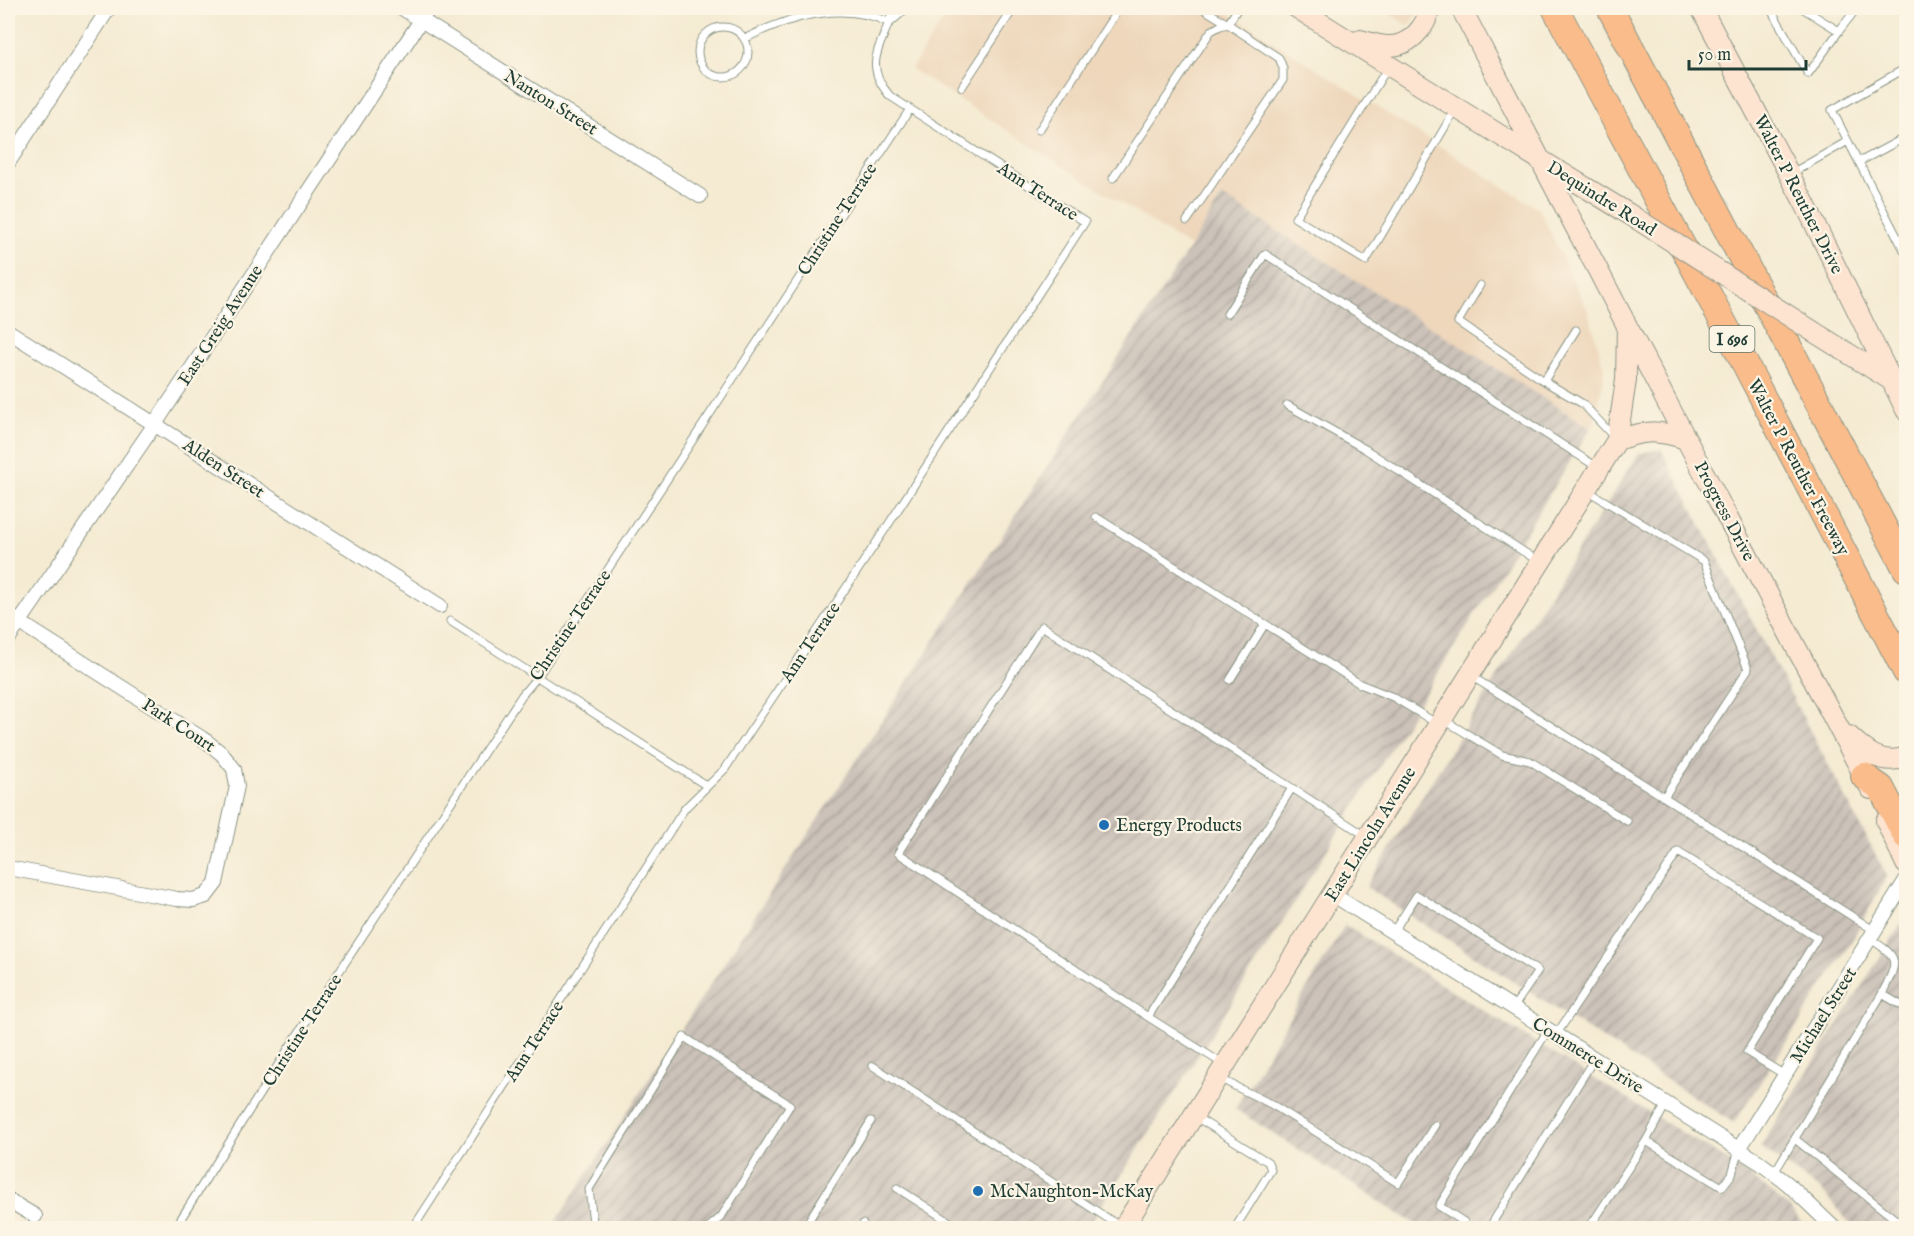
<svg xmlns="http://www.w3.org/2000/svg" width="1914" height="1236" font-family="'IM FELL English',serif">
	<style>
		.built { fill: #eed7bb }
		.industrial { fill: url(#industrial-furrows) }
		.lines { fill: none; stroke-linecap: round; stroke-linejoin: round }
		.lane-casing { stroke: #8a9484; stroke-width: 9 }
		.street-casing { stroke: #8a9484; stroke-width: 16 }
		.secondary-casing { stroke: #8a9484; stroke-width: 22 }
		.highway-casing { stroke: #8a9484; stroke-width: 28 }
		.lane { stroke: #fff; stroke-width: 7 }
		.street { stroke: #fff; stroke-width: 14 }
		.secondary { stroke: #fde4d1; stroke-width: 20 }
		.highway { stroke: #fabc8b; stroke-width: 26 }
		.secondary-bridge-casing { stroke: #8a9484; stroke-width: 22; stroke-linecap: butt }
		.secondary-bridge { stroke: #fde4d1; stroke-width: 20 }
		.poi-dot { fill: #1f6fb2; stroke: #fcf5e5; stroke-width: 2 }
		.labels { text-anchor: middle; stroke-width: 4.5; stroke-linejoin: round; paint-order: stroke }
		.shield { fill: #fcf5e5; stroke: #617469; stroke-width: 1.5 }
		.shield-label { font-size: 16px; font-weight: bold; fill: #1f3d34 }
		.street-label { font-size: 18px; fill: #1f3d34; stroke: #fcf5e5 }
		.poi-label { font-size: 18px; fill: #1f3d34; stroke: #fcf5e5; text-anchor: start }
	</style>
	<defs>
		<pattern id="industrial-furrows" width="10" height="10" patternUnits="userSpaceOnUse" patternTransform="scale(1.5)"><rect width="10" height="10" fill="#ccc2b9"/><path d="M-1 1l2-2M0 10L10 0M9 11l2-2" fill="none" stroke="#a59f97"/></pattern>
	</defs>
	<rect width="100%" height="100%" fill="#fcf5e5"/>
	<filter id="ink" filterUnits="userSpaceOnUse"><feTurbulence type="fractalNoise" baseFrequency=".0167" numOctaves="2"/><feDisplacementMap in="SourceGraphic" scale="12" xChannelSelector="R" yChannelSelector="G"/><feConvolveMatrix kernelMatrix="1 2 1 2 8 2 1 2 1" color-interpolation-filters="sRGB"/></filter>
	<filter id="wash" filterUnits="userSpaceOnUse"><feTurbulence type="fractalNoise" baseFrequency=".008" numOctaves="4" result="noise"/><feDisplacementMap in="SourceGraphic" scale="24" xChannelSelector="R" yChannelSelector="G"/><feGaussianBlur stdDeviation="1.35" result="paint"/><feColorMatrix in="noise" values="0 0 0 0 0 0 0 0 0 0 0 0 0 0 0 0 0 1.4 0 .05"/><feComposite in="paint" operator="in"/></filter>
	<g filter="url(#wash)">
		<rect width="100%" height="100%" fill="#f5ebd3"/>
		<path class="built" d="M951,8H1220L1539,209L1588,311L1599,349L1604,369L1603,383L1594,423L1591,428L1221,196L1190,247L911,69Z
			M1380,8H1420L1410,26Z"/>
		<path class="industrial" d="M1222,196L1591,428L1192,1066L1087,1228H552L1190,247Z
			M1661,449L1887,876L1850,944L1734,1123L1366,887L1478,707L1639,453Z
			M1906,916V1228H1858L1848,1222L1822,1191L1760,1147Z
			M1345,925L1746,1172L1789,1207L1806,1228H1421L1235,1109Z"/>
	</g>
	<g filter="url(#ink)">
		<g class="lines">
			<g class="lane-casing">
				<path id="lane" d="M1202,8L1228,24
					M1770,8L1808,74L1839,31
					M1802,8L1839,31L1857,8
					M890,23L907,8
					M698 52a25 25 0 1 1 50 0a25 25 0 1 1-50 0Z
					M744,39C788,17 843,0 890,23
					M1388,67L1295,218L1366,261L1455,110
					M1906,68L1832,110L1906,254
					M962,87L1014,8
					M1039,130L1119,8
					M1859,162L1906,137
					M1792,173L1848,141
					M1113,178L1211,31L1220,26L1228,24
					M1187,221L1283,80V68L1279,58L1228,24L1238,8
					M1480,285L1458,322L1544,381L1583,404L1613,436
					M1227,314L1265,254L1597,467
					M1544,381L1576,330
					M1287,405L1365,449L1538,561
					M1588,491L1704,561L1748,669L1664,797L1875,931
					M1096,517L1360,684L1393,697L1436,723
					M450,621L707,786
					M1471,676L1664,797
					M1230,680L1265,624
					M1444,720L1502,755L1530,761L1627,821
					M1393,932L1417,895L1538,971L1513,1008
					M1870,939C1902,958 1897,963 1882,994
					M1148,1017L1292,788
					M1556,1035L1678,852L1817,938L1747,1052L1785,1075
					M1223,1064L1148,1017L898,853L1042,626L1366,836
					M873,1066L1121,1227
					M1220,1078C1238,1089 1257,1096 1276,1107L1398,1183L1435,1125
					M1666,1104L1646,1141L1722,1187L1732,1174L1739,1149
					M1196,1117L1268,1162L1271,1170L1235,1228
					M1795,1139L1906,1228
					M1774,1173L1882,994L1906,1008
					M897,1188L959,1228
					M1464,1222L1439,1206L1548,1030
					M175,1228L290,1046L522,695L538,676L910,109
					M413,1228L685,808L725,769L890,522L1085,222L890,96C859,60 886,44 893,8
					M597,1228L593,1222L589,1189L684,1037L790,1105L721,1217L708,1228
					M804,1228L871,1121
					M860,1228L863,1224
					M1489,1228L1594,1059
					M1589,1228L1646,1141"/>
			</g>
			<g class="street-casing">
				<path id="street" d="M402,8L700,196
					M8,163L109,8
					M8,331L440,606
					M8,615L206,741L222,754L234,769L237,786L216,883L206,896L193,900L177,899L8,868
					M8,639L155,424L429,8
					M1332,894L1759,1162L1788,1184L1834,1228
					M1739,1149L1906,880
					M8,1200L35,1216"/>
			</g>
			<g class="secondary-casing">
				<path id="secondary" d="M1297,8L1503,137L1629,214
					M1461,8L1696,458L1871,789
					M1701,8L1804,202L1906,410
					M1360,40C1369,42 1379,46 1388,46C1410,47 1425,27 1431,8
					M1814,332L1894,382
					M1617,440C1646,430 1657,430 1686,439
					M1849,736C1866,752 1882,766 1906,757
					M1886,821L1906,864
					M1123,1228L1617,440L1626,380L1627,326"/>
			</g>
			<g class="highway-casing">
				<path id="highway" d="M1555,8L1730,335L1906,672
					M1610,8L1906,569
					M1864,776L1881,788L1906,836"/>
			</g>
			<use href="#lane" class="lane"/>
			<use href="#street" class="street"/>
			<use href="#secondary" class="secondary"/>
			<use href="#highway" class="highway"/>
			<g class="secondary-bridge-casing">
				<path id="secondary-bridge" d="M1629,214L1814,332"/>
			</g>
			<use href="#secondary-bridge" class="secondary-bridge"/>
		</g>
	</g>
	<g class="poi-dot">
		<circle cx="1104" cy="825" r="6"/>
		<circle cx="978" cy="1191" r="6"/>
	</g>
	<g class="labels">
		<rect class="shield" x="1709.5" y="326" width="45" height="26" rx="4.5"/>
		<g class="shield-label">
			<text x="1732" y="345">I 696</text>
		</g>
		<g class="street-label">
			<text transform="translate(551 102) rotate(32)" y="6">Nanton Street</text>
			<text transform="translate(1038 191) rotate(33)" y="6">Ann Terrace</text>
			<text transform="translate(1799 194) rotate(63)" y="6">Walter P Reuther Drive</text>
			<text transform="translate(1602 198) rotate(32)" y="6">Dequindre Road</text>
			<text transform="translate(837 219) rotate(-57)" y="6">Christine Terrace</text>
			<text transform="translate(220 325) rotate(-57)" y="6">East Greig Avenue</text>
			<text transform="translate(1799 467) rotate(62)" y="6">Walter P Reuther Freeway</text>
			<text transform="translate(224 468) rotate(33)" y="6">Alden Street</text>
			<text transform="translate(1725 511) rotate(62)" y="6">Progress Drive</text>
			<text transform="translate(570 625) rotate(-56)" y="6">Christine Terrace</text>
			<text transform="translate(810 642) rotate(-56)" y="6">Ann Terrace</text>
			<text transform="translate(179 725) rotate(33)" y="6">Park Court</text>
			<text transform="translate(1370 834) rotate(-58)" y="6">East Lincoln Avenue</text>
			<text transform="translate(1823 1015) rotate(-58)" y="6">Michael Street</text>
			<text transform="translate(302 1030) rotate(-57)" y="6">Christine Terrace</text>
			<text transform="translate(534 1041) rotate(-57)" y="6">Ann Terrace</text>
			<text transform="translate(1588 1055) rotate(32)" y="6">Commerce Drive</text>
		</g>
		<g class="poi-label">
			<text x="1116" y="831">Energy Products</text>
			<text x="990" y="1197">McNaughton-McKay</text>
		</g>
	</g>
	<rect width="1914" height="1236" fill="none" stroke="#fcf5e5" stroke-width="30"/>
	<path d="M1689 60v9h117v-9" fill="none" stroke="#1f3d34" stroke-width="3"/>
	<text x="1698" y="60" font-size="18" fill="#1f3d34" stroke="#fcf5e5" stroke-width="4.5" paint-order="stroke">50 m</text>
</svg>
